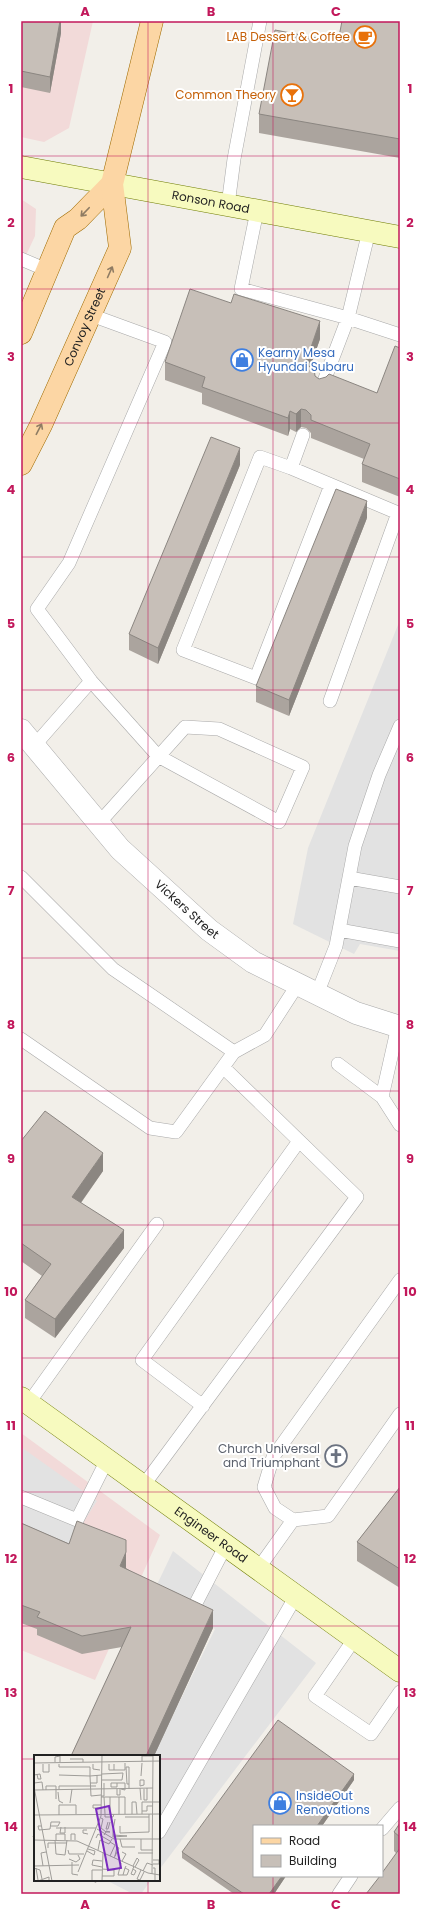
<svg xmlns="http://www.w3.org/2000/svg" width="421" height="1915" font-family="Poppins,sans-serif">
	<style>
		.commercial { fill: #f2dad9 }
		.parking { fill: #e2e2e2 }
		.lines { fill: none; stroke-linecap: round; stroke-linejoin: round }
		.lane-casing { stroke: #a9a9a9; stroke-width: 14 }
		.street-casing { stroke: #a9a9a9; stroke-width: 23 }
		.secondary-casing { stroke: #707d05; stroke-width: 23 }
		.primary-casing { stroke: #a06b00; stroke-width: 23 }
		.lane { stroke: #fff; stroke-width: 13 }
		.street { stroke: #fff; stroke-width: 22 }
		.secondary { stroke: #f7fabf; stroke-width: 22 }
		.primary { stroke: #fcd6a4; stroke-width: 22 }
		.wall { fill: #aba49e }
		.shaded-wall { fill: #8b8681 }
		.building { fill: #c7bfb8; stroke: #8b8681 }
		.oneway { stroke: #8f7c63 }
		.grid { fill: none; stroke: #c2185b; stroke-width: 1; stroke-opacity: 0.55 }
		.labels { text-anchor: middle; stroke-width: 4; stroke-linejoin: round; paint-order: stroke }
		.food-label { font-size: 12px; fill: #c56008; stroke: #fff; text-anchor: end }
		.street-label { font-size: 12px; fill: #222; stroke: #fff }
		.shop-label { font-size: 12px; fill: #366cbe; stroke: #fff; text-anchor: start }
		.worship-label { font-size: 12px; fill: #5b616d; stroke: #fff; text-anchor: end }
		.inset-road { fill: none; stroke: #9f9d99; stroke-width: 1 }
		.view { fill: #7b2cbf; fill-opacity: 0.15; stroke: #7b2cbf; stroke-width: 2 }
		.inset-edge { fill: none; stroke: #222; stroke-width: 2 }
		.neatline { fill: none; stroke: #c2185b; stroke-width: 1.5 }
		.grid-label { font-size: 13px; text-anchor: middle; font-weight: bold; fill: #c2185b }
	</style>
	<rect width="100%" height="100%" fill="#f2efe9"/>
	<path class="commercial" d="M21,21H93L69,128L44,142L21,137Z
		M21,199L36,209L35,236L21,266Z
		M21,1433L160,1535L95,1680L21,1650Z"/>
	<path class="parking" d="M400,620V951L360,944L354,954L293,924L308,848Z
		M21,1447L97,1501L66,1549L21,1529Z
		M173,1551L316,1663L159,1870V1756H153L215,1629L153,1593Z
		M106,1880H151L141,1894H133Z"/>
	<g class="lines">
		<g class="lane-casing">
			<path id="lane" d="M228,205L234,159L260,21
				M257,211L241,289L348,318L400,335
				M21,259L47,270
				M91,315L165,342L69,563L37,609L91,681L158,756L279,822L303,767L219,729L185,727L99,823
				M321,389L348,318L369,231
				M303,435L291,468L398,513L330,701
				M291,468L260,457L183,650L256,678L331,485
				M400,726L379,775L355,846L339,930L400,941
				M34,746L91,681
				M21,877L113,969L234,1052
				M349,878L400,887
				M317,994L336,946L339,930
				M398,1026L382,1097L400,1125
				M21,1039L150,1128L176,1132L234,1052L265,1035L298,984
				M338,1064L382,1097
				M400,1280L273,1457L264,1487L275,1508L293,1520L328,1516L400,1414
				M28,1404L157,1224
				M203,1406L142,1360L299,1141
				M143,1486L357,1197L223,1067
				M21,1497L77,1520L107,1460
				M258,1569L293,1520
				M196,1603L226,1545
				M355,1638L315,1696L371,1734L400,1692
				M382,1829L400,1808
				M159,1832L296,1596
				M339,1894L351,1876"/>
		</g>
		<g class="street-casing">
			<g id="street">
				<path id="s1" d="M21,730L120,849L209,930L253,962L356,1013L400,1027"/>
			</g>
		</g>
		<g class="secondary-casing">
			<g id="secondary">
				<path id="s2" d="M21,167L400,237"/>
				<path id="s3" d="M21,1398L400,1671"/>
			</g>
		</g>
		<g class="primary-casing">
			<g id="primary">
				<path d="M21,333L65,228L78,219L112,184"/>
				<path id="s4" d="M21,464L41,425L120,248L112,184L152,21"/>
			</g>
		</g>
		<use href="#lane" class="lane"/>
		<use href="#street" class="street"/>
		<use href="#secondary" class="secondary"/>
		<use href="#primary" class="primary"/>
	</g>
	<path class="wall" d="M21,21H61V33L50,93L21,87Z
		M400,21V158L259,133V114L338,42Z
		M320,339L310,367L315,376L319,379L377,393L400,348V497L362,482V464L364,459L311,438V433L306,428L301,427L296,432L290,429L288,436L202,404V393L165,380V362Z
		M240,465L158,664L129,650V634Z
		M367,518L289,716L256,702V686Z
		M21,1141L103,1171L81,1203L124,1248L55,1338L25,1318V1300L42,1276L21,1261Z
		M400,1487V1588L357,1561V1542Z
		M21,1523L126,1568L213,1628L154,1756H71L122,1647L82,1654L37,1635V1629L21,1623Z
		M354,1780L322,1826H254L286,1876L274,1894H234L182,1858V1852Z
		M400,1823V1894L396,1853L394,1851V1832Z
		M35,1833V1856L33,1855V1837Z
		M90,1880H97L96,1883Z"/>
	<path class="shaded-wall" d="M60,21H61V33L50,93V77Z
		M320,321V339L305,382V365Z
		M301,409V427L296,432V414Z
		M290,411V429L288,436V418Z
		M240,448V465L158,664V648Z
		M367,501V518L289,716V700Z
		M103,1153V1171L72,1215V1197Z
		M124,1230V1248L55,1338V1319Z
		M126,1552V1570L120,1566Z
		M213,1610V1628L154,1756H146Z
		M354,1774V1780L322,1826H317Z
		M282,1876H286L274,1894H269Z"/>
	<path class="building" d="M21,21H60L50,77L21,71Z
		M342,21H400V139L259,114L275,30L338,42Z
		M190,289L231,303L234,294L320,321L305,365L314,368L315,376L319,379L326,377L329,374L377,393L395,346L400,348V479L362,464L370,444L311,420V415L306,410L301,409L296,414L290,411L288,418L202,387L205,377L165,362Z
		M211,437L240,448L158,648L129,634Z
		M336,489L367,501L289,700L256,686Z
		M45,1111L103,1153L72,1197L124,1230L55,1319L25,1300L51,1264L21,1243V1141Z
		M400,1487V1569L357,1542Z
		M77,1521L126,1540V1552L120,1566L213,1610L146,1756H71L131,1627L82,1636L37,1617L40,1612L21,1605V1523L69,1544Z
		M278,1720L354,1774L317,1826H254V1876H282L269,1894H244L182,1852Z
		M400,1823V1837L394,1832Z
		M35,1833V1838L33,1837Z
		M400,1848V1894H366L380,1876H382V1873Z"/>
	<defs><path id="oneway-shaft" d="M-6 0H5M1.5-3L5.5 0L1.5 3" fill="none" stroke-width="1.6" stroke-linecap="round" stroke-linejoin="round"/></defs>
	<g class="oneway">
		<use href="#oneway-shaft" transform="translate(85 212) rotate(134)"/>
		<use href="#oneway-shaft" transform="translate(110 272) rotate(-66)"/>
		<use href="#oneway-shaft" transform="translate(39 429) rotate(-63)"/>
	</g>
	<path class="grid" d="M148,21V1756M273,21V1826M21,156H400M21,289H400M21,423H400M21,557H400M21,690H400M21,824H400M21,958H400M21,1091H400M21,1225H400M21,1358H400M21,1492H400M21,1626H400M21,1759H35M159,1759H400M273,1876V1894M148,1880V1894"/>
	<defs>
		<g id="cafe-ring" transform="scale(1.15)"><circle r="9.5" fill="#fff" stroke="#e8710a" stroke-width="1.5"/><path d="M-5.5-4.5H6V0H3Q3 3.5 0 3.5H-2.5Q-5.5 3.5-5.5 0ZM3-3.2v2h1.7v-2ZM-6 4.5H4V6H-6Z" fill="#e8710a"/></g>
		<g id="bar-ring" transform="scale(1.15)"><circle r="9.5" fill="#fff" stroke="#e8710a" stroke-width="1.5"/><path d="M-6-5H6L.8 .8V4.5H3.5V6h-7V4.5H-.8V.8Z" fill="#e8710a"/></g>
		<g id="shop-ring" transform="scale(1.15)"><circle r="9.5" fill="#fff" stroke="#3f7fe0" stroke-width="1.5"/><path d="M-5-2.5h2.3a2.7 3.5 0 0 1 5.4 0H5L5.5 6h-11ZM-1.5-2.5h3a1.5 2.3 0 0 0-3 0Z" fill="#3f7fe0"/></g>
		<g id="church-ring" transform="scale(1.15)"><circle r="9.5" fill="#fff" stroke="#6b7280" stroke-width="1.5"/><path d="M-1.2-6h2.4v3.5h3.3v2.4h-3.3V6h-2.4V-.1h-3.3v-2.4h3.3Z" fill="#6b7280"/></g>
	</defs>
	<g fill-rule="evenodd">
		<use href="#cafe-ring" x="365" y="37"/>
		<use href="#bar-ring" x="292" y="95"/>
		<use href="#shop-ring" x="242" y="360"/>
		<use href="#church-ring" x="336" y="1456"/>
		<use href="#shop-ring" x="280" y="1803"/>
	</g>
	<g class="labels">
		<g class="food-label">
			<text x="350" y="41">LAB Dessert &amp; Coffee</text>
			<text x="276" y="99">Common Theory</text>
		</g>
		<g class="street-label">
			<text dy="4" stroke="none"><textPath href="#s2" startOffset="193">Ronson Road</textPath></text>
			<text dy="4" stroke="none"><textPath href="#s4" startOffset="151">Convoy Street</textPath></text>
			<text dy="4" stroke="none"><textPath href="#s1" startOffset="245">Vickers Street</textPath></text>
			<text dy="4" stroke="none"><textPath href="#s3" startOffset="234">Engineer Road</textPath></text>
		</g>
		<g class="shop-label">
			<text x="258" y="357">Kearny Mesa<tspan x="258" dy="14">Hyundai Subaru</tspan></text>
			<text x="296" y="1800">InsideOut<tspan x="296" dy="14">Renovations</tspan></text>
		</g>
		<g class="worship-label">
			<text x="320" y="1453">Church Universal<tspan x="320" dy="14">and Triumphant</tspan></text>
		</g>
	</g>
	<g transform="translate(34 1755)">
		<rect width="126" height="126" fill="#f2efe9"/>
		<path class="inset-road" d="M36,4H49V7M108,6V1H119M21,7V2L26,1V7M0,8L126,6M9,9V17H15V9M25,9V12H56V21L25,20M59,9V14L66,15M75,9V15H80V9M80,15H91V8M0,20L6,19L7,24H4L3,19M107,21L108,8M68,25H88L89,18L68,19M106,25H110V30L106,31ZM0,28L8,27L9,35M56,28H63V20M83,28V32H77V28H91V35L87,34M95,29H93L92,12H95V34M0,32L18,126M106,33L107,45M25,34V31H62M83,34V40H86V34M110,34V45H113V33M1,35L119,33M12,35V31H22V44M24,37L25,46L29,48M67,40L57,41L56,21L68,20M67,41H70V28M67,42H91V59M70,42L71,59M76,42V59M85,42V59M36,48L38,34M67,50H59V53H67M108,56H113V51H119M71,59V62H79L80,59M98,59V47H102L103,59M108,59V47H126M0,60L126,59M25,60V50H42V59M91,62H115M67,63L69,64L67,73L72,77H76L72,76V77L70,80M74,67L72,74H74L76,67M7,71H4L5,75L16,74L17,67H26L24,71H17M86,71V78L115,77V59M27,72L26,78H31V72M22,73H62M63,74L80,84H126M53,75H49V78L54,79M79,80L93,81L79,82V76L81,64M62,83L64,79L76,86M86,84L88,92H101M107,84V95H119M0,85L43,86L114,118L126,120M21,85L22,99L31,100L33,85M22,85V79H31V85M37,85V79H41V85M76,87L81,90L76,101M14,93V88H33M34,95L35,99H50M64,95L66,85L75,89L78,84M53,96L60,100L61,96L54,94M88,97L92,99L88,106M104,98H119M80,103L85,93L83,92L81,101M35,104L42,107L46,104L44,100M68,106L59,105L58,110L68,112M38,107V119L44,120M87,108L84,120H89M119,109H125V105H119M0,111L45,110M9,111L7,98L12,97M99,111L103,103L105,105L101,112M0,113L6,115L8,124M2,113L4,125M91,113L95,115L93,120H89L91,113L92,111M119,113H121V126M68,114L80,115V121H68M99,114L102,116L100,120L97,119L99,114V113L100,112M107,115L103,124L106,125L110,117M109,116L113,108L119,110M44,117L67,61L68,0M118,119L119,0M4,126L15,122V126M58,126V115H68M68,126L69,98"/>
		<path class="view" d="M75,51L87,113L74,115L62,54Z"/>
		<rect width="126" height="126" class="inset-edge"/>
	</g>
	<rect width="421" height="1915" fill="none" stroke="#ffffff" stroke-width="44"/>
	<rect x="253" y="1825" width="130" height="52" fill="#ffffff" stroke="#a7a7a7"/>
	<rect x="261" y="1838" width="20" height="6" fill="#fcd6a4" stroke="#a7a7a7"/>
	<text x="289" y="1845" font-size="12" fill="#222222">Road</text>
	<rect x="261" y="1855" width="20" height="12" fill="#c7bfb8" stroke="#a7a7a7"/>
	<text x="289" y="1865" font-size="12" fill="#222222">Building</text>
	<rect x="22" y="22" width="377" height="1871" class="neatline"/>
	<g class="grid-label">
		<text x="85" y="16">A</text>
		<text x="211" y="16">B</text>
		<text x="336" y="16">C</text>
		<text x="11" y="93">1</text>
		<text x="410" y="93">1</text>
		<text x="11" y="227">2</text>
		<text x="410" y="227">2</text>
		<text x="11" y="361">3</text>
		<text x="410" y="361">3</text>
		<text x="11" y="494">4</text>
		<text x="410" y="494">4</text>
		<text x="11" y="628">5</text>
		<text x="410" y="628">5</text>
		<text x="11" y="762">6</text>
		<text x="410" y="762">6</text>
		<text x="11" y="895">7</text>
		<text x="410" y="895">7</text>
		<text x="11" y="1029">8</text>
		<text x="410" y="1029">8</text>
		<text x="11" y="1163">9</text>
		<text x="410" y="1163">9</text>
		<text x="11" y="1296">10</text>
		<text x="410" y="1296">10</text>
		<text x="11" y="1430">11</text>
		<text x="410" y="1430">11</text>
		<text x="11" y="1563">12</text>
		<text x="410" y="1563">12</text>
		<text x="11" y="1697">13</text>
		<text x="410" y="1697">13</text>
		<text x="11" y="1831">14</text>
		<text x="410" y="1831">14</text>
		<text x="85" y="1909">A</text>
		<text x="211" y="1909">B</text>
		<text x="336" y="1909">C</text>
	</g>
</svg>
